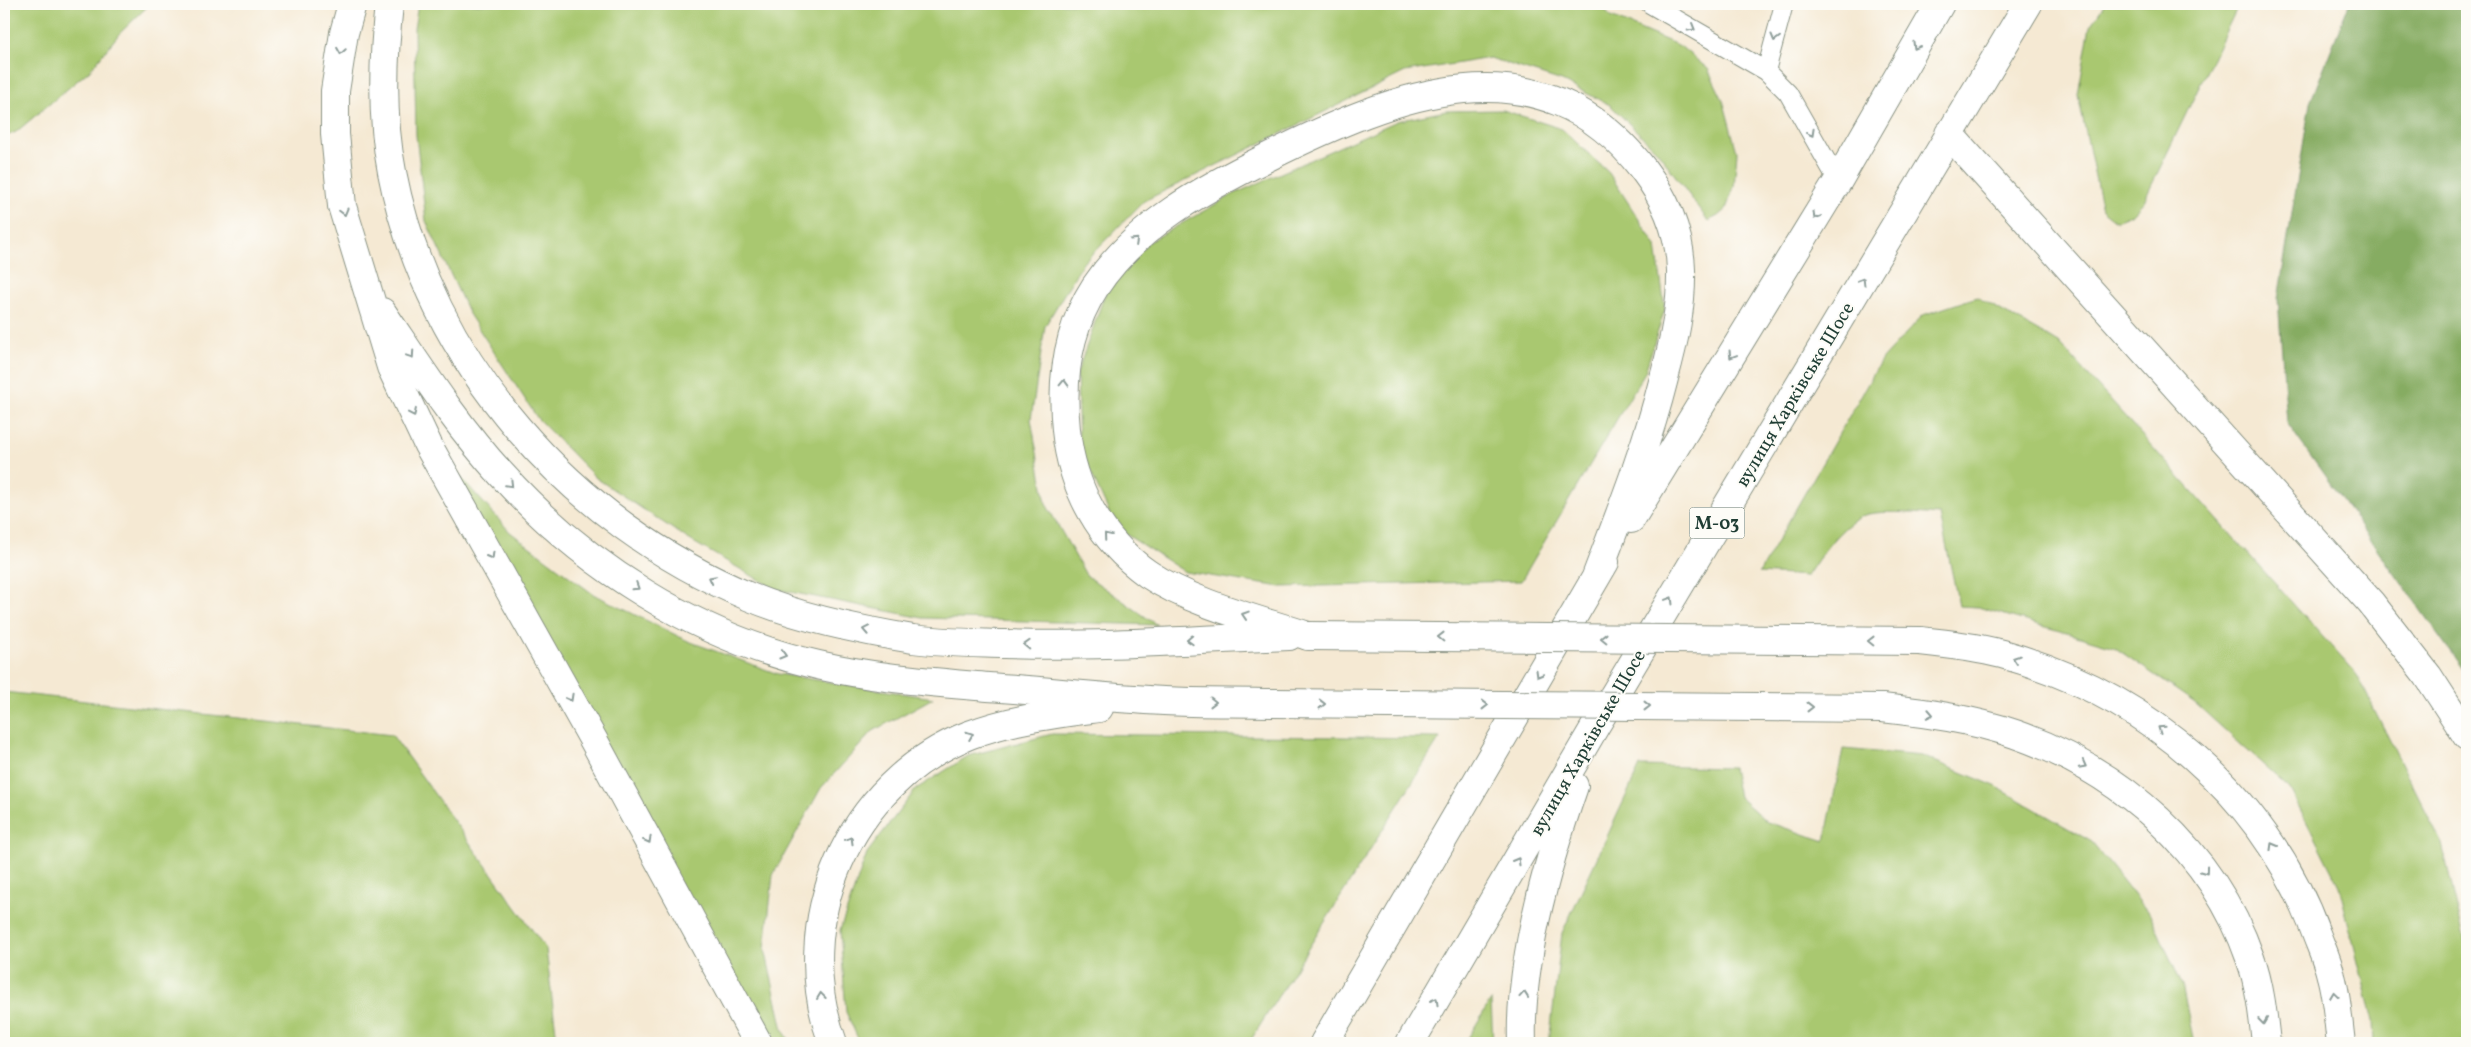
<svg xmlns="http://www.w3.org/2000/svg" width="2471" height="1047" font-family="Vollkorn,serif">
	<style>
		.green { fill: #a9c870; stroke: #648252 }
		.forest { fill: #86ac62; stroke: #52744b }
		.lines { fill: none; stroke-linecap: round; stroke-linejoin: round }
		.lane-casing { stroke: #8a9384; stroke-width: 20 }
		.highway-casing { stroke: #8a9384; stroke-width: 30 }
		.lane { stroke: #fff; stroke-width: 18 }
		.highway { stroke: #fff; stroke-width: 28 }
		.highway-bridge-casing { stroke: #8a9384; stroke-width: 30; stroke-linecap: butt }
		.highway-bridge { stroke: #fff; stroke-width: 28 }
		.oneway { stroke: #8f9e9a }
		.labels { text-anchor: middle; stroke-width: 4; stroke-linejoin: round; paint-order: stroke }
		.shield { fill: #fdfcf7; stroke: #62766e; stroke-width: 1 }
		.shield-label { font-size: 18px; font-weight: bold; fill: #1f3d34 }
		.street-label { font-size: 19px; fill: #1f3d34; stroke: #fdfcf7 }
	</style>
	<rect width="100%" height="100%" fill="#fdfcf7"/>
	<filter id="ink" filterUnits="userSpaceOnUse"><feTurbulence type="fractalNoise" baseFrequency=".02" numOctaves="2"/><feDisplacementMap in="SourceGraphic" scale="10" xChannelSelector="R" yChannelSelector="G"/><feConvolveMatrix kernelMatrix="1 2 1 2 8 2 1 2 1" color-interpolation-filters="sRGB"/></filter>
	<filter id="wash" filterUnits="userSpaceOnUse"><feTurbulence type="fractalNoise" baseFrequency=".0096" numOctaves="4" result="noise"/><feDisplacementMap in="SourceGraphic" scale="20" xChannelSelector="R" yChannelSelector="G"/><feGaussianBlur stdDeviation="1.12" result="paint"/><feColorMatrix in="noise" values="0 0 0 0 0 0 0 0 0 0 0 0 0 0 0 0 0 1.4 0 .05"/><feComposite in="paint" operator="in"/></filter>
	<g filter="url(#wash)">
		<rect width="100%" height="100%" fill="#f5e9d3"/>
		<path class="green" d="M4,4H150L119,34L90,70L16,132L4,137Z
			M418,4H1599L1611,17L1680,46L1708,69L1723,100L1737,152L1734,187L1726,209L1718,216L1708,221L1658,152L1610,105L1562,81L1490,58L1405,72L1144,201L1082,264L1045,326L1031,419L1046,504L1086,575L1157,625L923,618L775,589L688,539L596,478L538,419L469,314L426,221L416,135L414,29Z
			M2105,4H2239L2144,201L2131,215L2116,221L2102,210L2078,95L2090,26Z
			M1503,110L1562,129L1609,173L1656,246L1665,309L1645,372L1521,581L1281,587L1185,572L1116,528L1079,446L1077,373L1107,288L1147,243L1234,194L1397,121L1446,111Z
			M1977,297L2059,343L2357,675L2442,844L2467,950V1043H2374L2373,1021L2339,886L2290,789L2195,703L2114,647L1978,607L1959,606L1940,515C1922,514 1877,509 1862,516C1837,529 1822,554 1807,576L1759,573L1882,359L1923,315Z
			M445,460L510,532L593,594L688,641L778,674L933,698L873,731L821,788L773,875L765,949L783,1030L791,1043H768Z
			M4,692L392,735L546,949L556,1032L554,1043H4Z
			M1052,734L1440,738L1249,1043H860L846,1012L840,930L867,853L916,789L968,756Z
			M1843,749L1922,756L1995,786L2092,842L2151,916L2182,985L2194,1043H1549L1562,933L1640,766L1733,768L1739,797L1767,822L1825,841Z
			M1491,1000L1493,1043H1465Z"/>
		<path class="forest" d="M2349,4H2467V675L2287,423L2278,299L2310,103Z"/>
	</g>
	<g filter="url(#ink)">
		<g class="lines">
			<g class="lane-casing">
				<path id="lane" d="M1650,4L1766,71L1788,93L1838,181
					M1766,71L1784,4"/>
			</g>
			<g class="highway-casing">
				<path id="highway" d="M352,4L344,33L335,91V134L342,206L391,367L428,445L594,741L758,1043
					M389,4C383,59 381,118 392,172C429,363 572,523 750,597C801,618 858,630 913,639C943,643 974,643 1004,644C1099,647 1194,640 1289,636
					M1949,134L2371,603L2428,676L2467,736
					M382,312C420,368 456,425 502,475C584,566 698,638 818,665C874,678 931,682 988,687C1047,691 1105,698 1164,701C1200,703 1237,702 1273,703
					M1631,519L1838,181L1940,4
					M1308,636C1257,619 1193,604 1148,574C1100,540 1072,488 1066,430C1061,380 1067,330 1095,287C1136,225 1203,189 1268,157C1393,95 1539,34 1643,169C1665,198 1680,233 1681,270C1682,306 1674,342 1664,378C1647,446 1621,511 1596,577
					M1920,641C1948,644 1976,647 2002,654C2146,694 2266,795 2317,936C2322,949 2328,962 2331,976C2337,997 2338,1021 2341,1043
					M1882,708C1927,713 1972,719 2015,734C2121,771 2213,851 2250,958C2260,985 2263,1015 2266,1043
					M833,1043C788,923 848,783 969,735C1011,719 1054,714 1099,708
					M1324,1043L1605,562
					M1410,1043L1596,725L2028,4
					M1522,1043C1519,964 1548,861 1574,786"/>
			</g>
			<use href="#lane" class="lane"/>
			<use href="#highway" class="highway"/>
			<g class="highway-bridge-casing">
				<path id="highway-bridge" d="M1308,636L1920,641
					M1273,703L1882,708"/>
			</g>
			<use href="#highway-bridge" class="highway-bridge"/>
		</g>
		<defs><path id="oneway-chevron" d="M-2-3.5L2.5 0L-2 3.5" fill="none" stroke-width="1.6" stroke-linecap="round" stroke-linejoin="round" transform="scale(1.25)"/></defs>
		<g class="oneway">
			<use href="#oneway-chevron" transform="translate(1692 28) rotate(30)"/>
			<use href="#oneway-chevron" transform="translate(1775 38) rotate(105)"/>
			<use href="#oneway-chevron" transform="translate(1916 46) rotate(120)"/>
			<use href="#oneway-chevron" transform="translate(341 51) rotate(99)"/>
			<use href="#oneway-chevron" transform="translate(1811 133) rotate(61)"/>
			<use href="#oneway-chevron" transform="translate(344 212) rotate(75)"/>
			<use href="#oneway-chevron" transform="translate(1816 216) rotate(121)"/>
			<use href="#oneway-chevron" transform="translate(1135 241) rotate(-43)"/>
			<use href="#oneway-chevron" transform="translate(1862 281) rotate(-59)"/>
			<use href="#oneway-chevron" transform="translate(411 355) rotate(56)"/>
			<use href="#oneway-chevron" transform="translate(1732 355) rotate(121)"/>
			<use href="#oneway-chevron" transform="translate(1064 383) rotate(-88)"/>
			<use href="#oneway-chevron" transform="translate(413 413) rotate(65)"/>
			<use href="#oneway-chevron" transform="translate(510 484) rotate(45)"/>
			<use href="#oneway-chevron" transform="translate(1107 536) rotate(-130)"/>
			<use href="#oneway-chevron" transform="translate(491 556) rotate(60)"/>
			<use href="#oneway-chevron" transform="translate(712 579) rotate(-153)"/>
			<use href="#oneway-chevron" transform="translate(636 587) rotate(33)"/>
			<use href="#oneway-chevron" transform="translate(1670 600) rotate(-59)"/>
			<use href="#oneway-chevron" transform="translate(1245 615) rotate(-162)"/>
			<use href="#oneway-chevron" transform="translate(866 630) rotate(-169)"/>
			<use href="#oneway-chevron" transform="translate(1441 637) rotate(-179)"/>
			<use href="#oneway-chevron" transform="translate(1604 638) rotate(-179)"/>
			<use href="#oneway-chevron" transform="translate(1190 640) rotate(177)"/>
			<use href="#oneway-chevron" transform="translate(1871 641) rotate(-179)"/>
			<use href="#oneway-chevron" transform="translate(1027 645) rotate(-178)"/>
			<use href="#oneway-chevron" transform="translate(783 655) rotate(17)"/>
			<use href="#oneway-chevron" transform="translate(2016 659) rotate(-161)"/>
			<use href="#oneway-chevron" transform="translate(1539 674) rotate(120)"/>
			<use href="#oneway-chevron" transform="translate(570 698) rotate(61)"/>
			<use href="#oneway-chevron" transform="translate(1213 702) rotate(1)"/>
			<use href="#oneway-chevron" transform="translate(1322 704)"/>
			<use href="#oneway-chevron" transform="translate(1485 705)"/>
			<use href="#oneway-chevron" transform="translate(1647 706)"/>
			<use href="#oneway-chevron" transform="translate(1810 707)"/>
			<use href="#oneway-chevron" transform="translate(1930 714) rotate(11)"/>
			<use href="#oneway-chevron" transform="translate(2161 729) rotate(-145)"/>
			<use href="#oneway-chevron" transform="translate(970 735) rotate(-21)"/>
			<use href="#oneway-chevron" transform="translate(2083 765) rotate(28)"/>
			<use href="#oneway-chevron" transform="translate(648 840) rotate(61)"/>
			<use href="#oneway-chevron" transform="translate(850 840) rotate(-60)"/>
			<use href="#oneway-chevron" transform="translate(2273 846) rotate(-120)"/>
			<use href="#oneway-chevron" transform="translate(1517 861) rotate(-60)"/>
			<use href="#oneway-chevron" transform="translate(2205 871) rotate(54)"/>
			<use href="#oneway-chevron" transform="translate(1524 995) rotate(-85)"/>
			<use href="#oneway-chevron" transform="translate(2334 995) rotate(-98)"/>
			<use href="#oneway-chevron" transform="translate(821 996) rotate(-97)"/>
			<use href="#oneway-chevron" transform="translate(1435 1001) rotate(-60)"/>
			<use href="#oneway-chevron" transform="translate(2263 1021) rotate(84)"/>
		</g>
	</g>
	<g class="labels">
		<rect class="shield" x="1689.5" y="507.5" width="55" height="31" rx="4"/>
		<g class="shield-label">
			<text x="1717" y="529">М-03</text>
		</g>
		<g class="street-label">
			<text transform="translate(1794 394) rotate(-59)" y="7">вулиця Харківське Шосе</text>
			<text transform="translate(1587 742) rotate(-60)" y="7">вулиця Харківське Шосе</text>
		</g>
	</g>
	<rect width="2471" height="1047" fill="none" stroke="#fdfcf7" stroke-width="20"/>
</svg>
